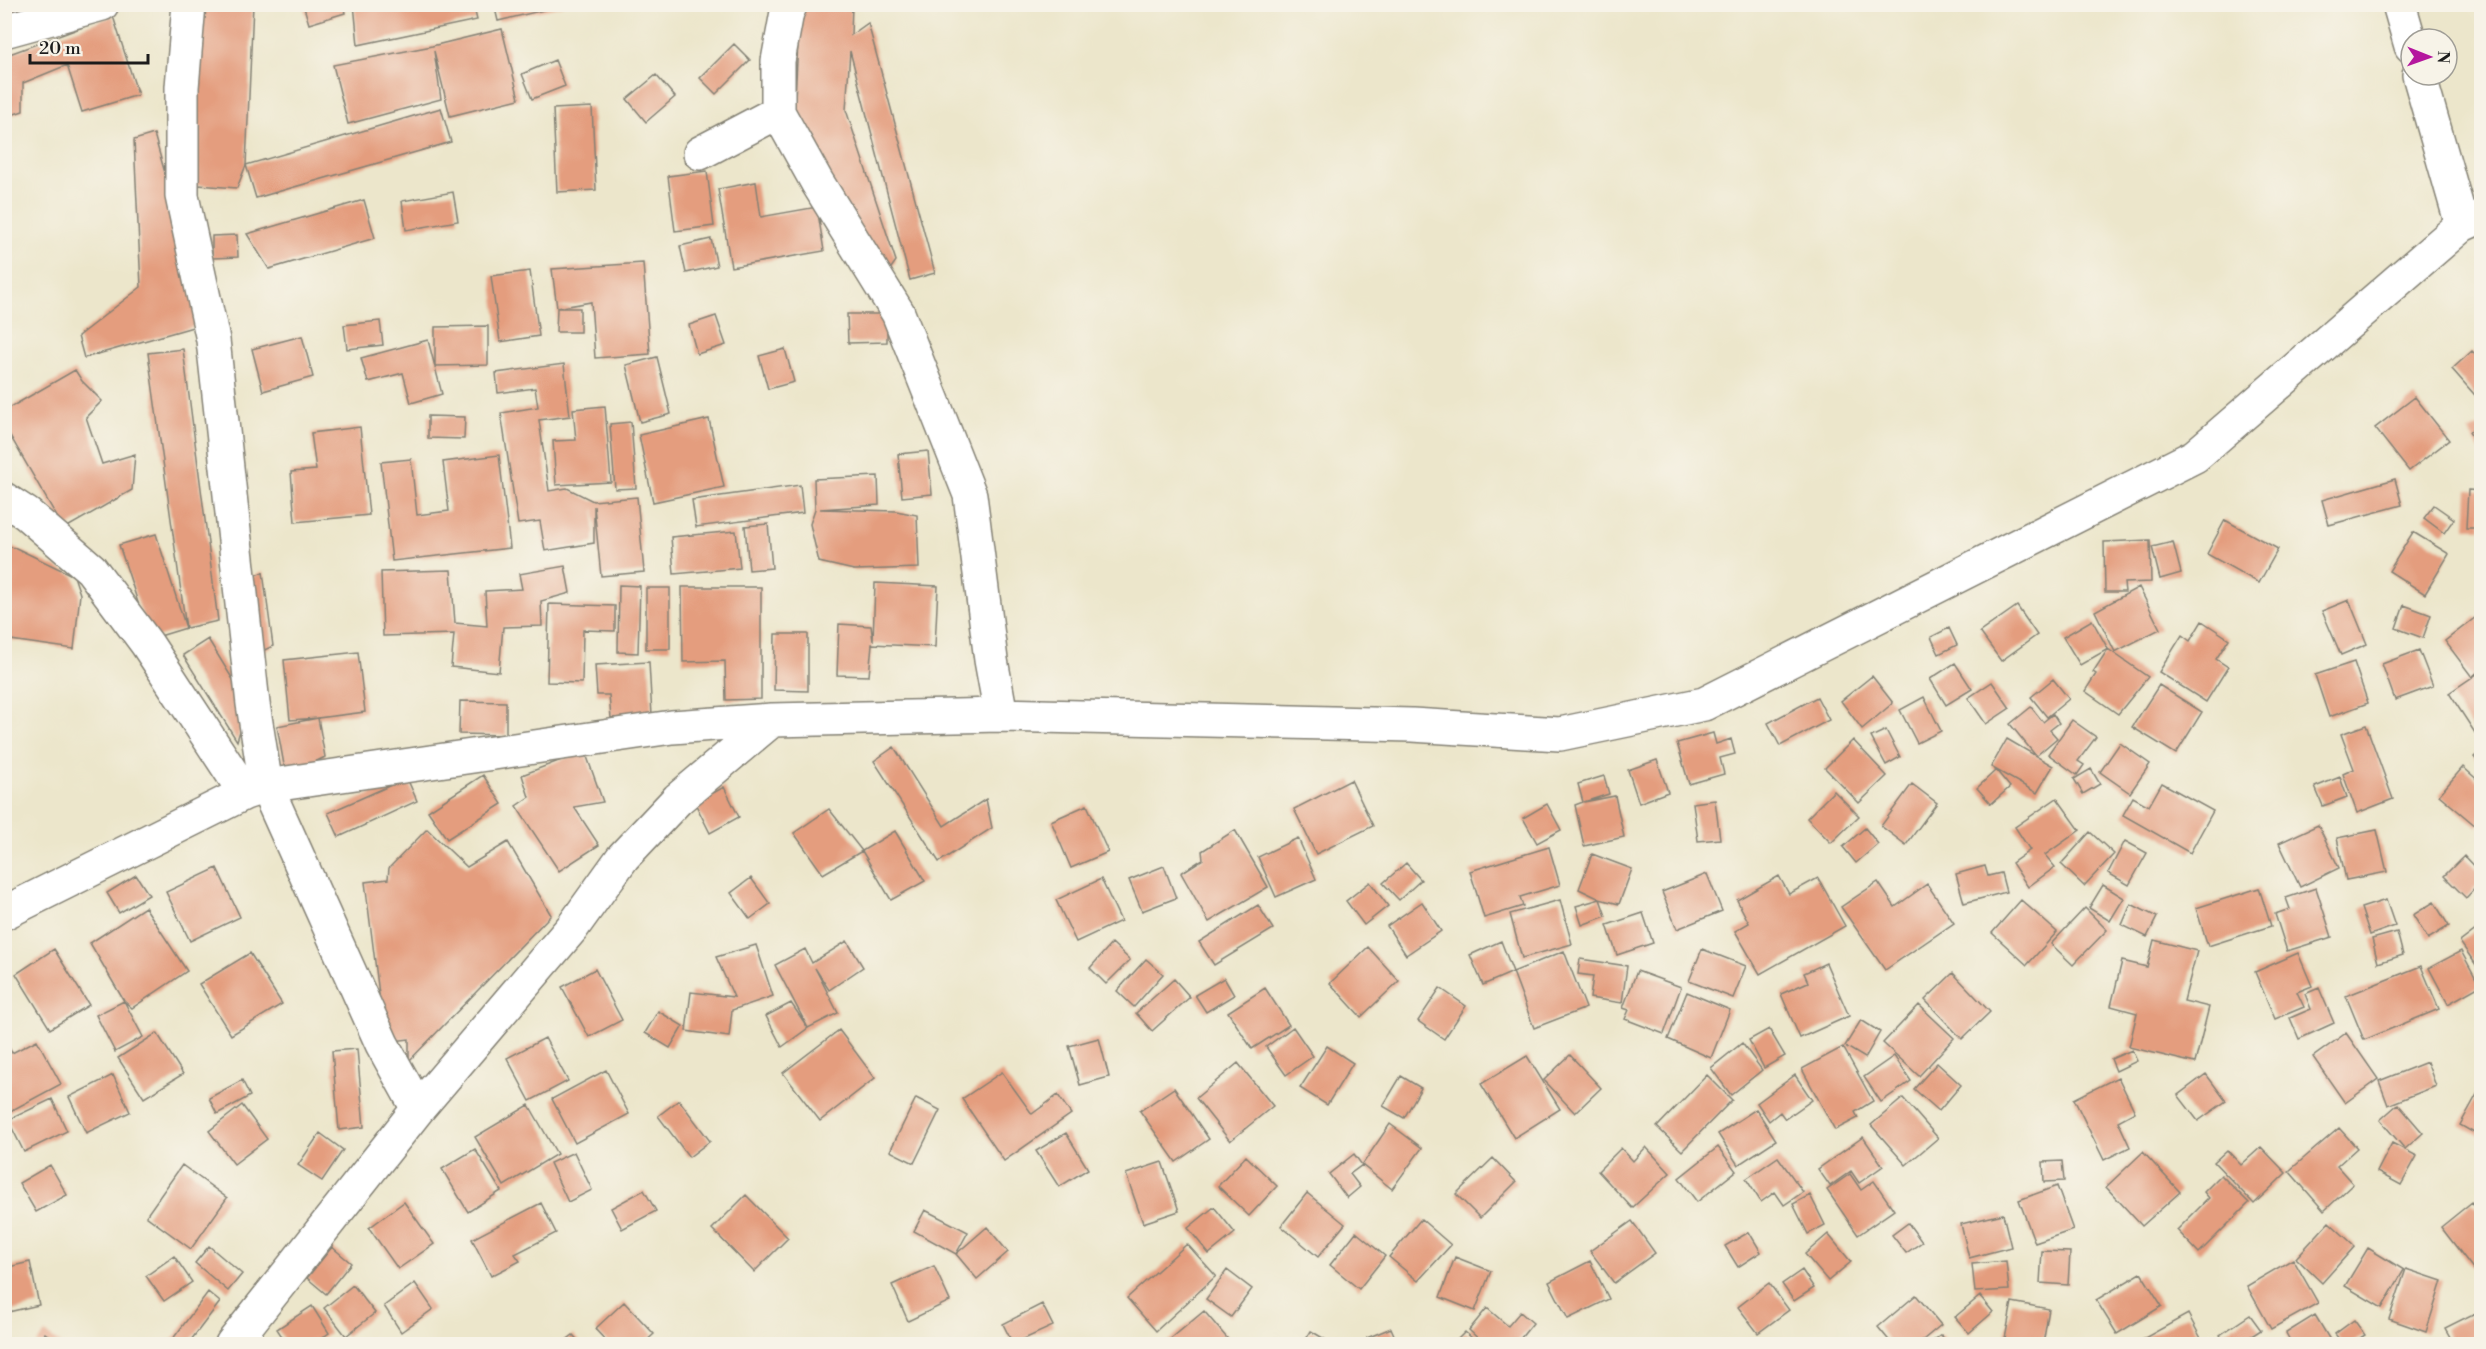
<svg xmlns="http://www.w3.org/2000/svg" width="2486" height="1349" font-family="'Libre Bodoni',serif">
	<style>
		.building { fill: #e49d7e }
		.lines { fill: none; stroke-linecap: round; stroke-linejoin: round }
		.minor-casing { stroke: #848174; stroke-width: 36 }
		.minor { stroke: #fff; stroke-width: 33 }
	</style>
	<rect width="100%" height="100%" fill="#f7f3e8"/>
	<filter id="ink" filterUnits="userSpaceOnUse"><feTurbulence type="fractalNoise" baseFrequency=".0167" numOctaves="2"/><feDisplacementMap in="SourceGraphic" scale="12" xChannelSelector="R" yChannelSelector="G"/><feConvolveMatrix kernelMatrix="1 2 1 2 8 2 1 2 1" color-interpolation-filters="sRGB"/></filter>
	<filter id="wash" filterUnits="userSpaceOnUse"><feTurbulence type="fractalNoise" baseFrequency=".008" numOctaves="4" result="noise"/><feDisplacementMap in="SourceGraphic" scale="24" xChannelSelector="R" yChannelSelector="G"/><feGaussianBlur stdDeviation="1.35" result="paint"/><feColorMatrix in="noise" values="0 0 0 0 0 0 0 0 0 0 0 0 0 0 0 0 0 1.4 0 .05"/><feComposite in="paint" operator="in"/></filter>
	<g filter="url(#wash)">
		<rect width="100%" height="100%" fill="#ece6cb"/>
		<g id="blocks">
			<path class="building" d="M4,4L40,5L4,18Z
				M199,4H253L246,165L237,188L185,184Z
				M303,4H343L345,13L309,24Z
				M354,4H473L477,20L358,45Z
				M494,4H565V5L498,21Z
				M800,4H852L851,35L868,23L935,273L910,280L850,51L846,110L896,261L882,281L794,118Z
				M113,16L138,95L82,112L67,65L23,83V111L6,117L4,56Z
				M502,29L519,99L450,116L434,51L441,99L348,124L333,65L432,46Z
				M734,44L750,60L716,94L700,78Z
				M555,60L565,86L532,99L522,74Z
				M656,75L675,97L646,122L627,99Z
				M592,107L596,190L557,192L553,109Z
				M441,108L451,142L256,198L246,165Z
				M154,134L207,323L84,358L78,336L141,287L134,140Z
				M707,171L714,226L675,231L668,176Z
				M756,182L761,217L817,207L824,251L731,267L718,189Z
				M453,192L458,221L406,230L402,201Z
				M364,200L375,238L269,269L247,234Z
				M237,235L238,257L212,258V236Z
				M711,239L717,266L686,273L680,246Z
				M643,263L650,354L595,358L591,302L557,308L552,269Z
				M530,271L539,336L500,342L491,276Z
				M557,308H580V332H556Z
				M847,314H887V342L848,343Z
				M716,316L726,345L697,354L689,325Z
				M380,321L383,345L347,349L344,325Z
				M488,326V365L435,366V327Z
				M302,336L313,377L263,391L252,349Z
				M428,340L442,394L411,403L403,373L368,382L361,358Z
				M183,349L218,621L186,628L148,353Z
				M785,349L794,382L768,389L759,356Z
				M2472,351L2481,362V402L2452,369Z
				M657,357L671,414L640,422L626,365Z
				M564,364L570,416L539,420L549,491L567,488L593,501L637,497L644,572L601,576L594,506V543L545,551L540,521L518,524L501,413L538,407L535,388L498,393L496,373Z
				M75,370L82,381L102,401L86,417L102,464L135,454L132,490L64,529L4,425V411Z
				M2415,397L2449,440L2409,471L2375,428Z
				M605,406L611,482L556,485L553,441L576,440L573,409Z
				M428,416L465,417L464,439L428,438Z
				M709,419L724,487L653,502L639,435Z
				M631,422L636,488L615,489L610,424Z
				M2481,425V452L2469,432Z
				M360,427L369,515L295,522L291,472L316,470L311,433Z
				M928,451L932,494L902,497L898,454Z
				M499,455L510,548L392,561L381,462L411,459L417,515L449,511L443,462Z
				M878,476L879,505L820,509L896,511L917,515L919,568L854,570L819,562L810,524L815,509L814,479Z
				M2395,479L2402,505L2329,525L2322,500Z
				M800,485L803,513L696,527L692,500Z
				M2468,490L2481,491V528H2466Z
				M2434,505L2454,519L2444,533L2424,518Z
				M2225,520L2278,549L2259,583L2207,554Z
				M768,524L772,568L749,570L745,526Z
				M736,531L740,568L674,574L671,537Z
				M2413,532L2449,554L2425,594L2389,571Z
				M156,534L186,628L150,639L119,545Z
				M2150,540L2151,582L2124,583L2125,592H2105L2104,542Z
				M2173,542L2181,573L2160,579L2152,547Z
				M4,546L16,548L74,576L80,594L74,649L4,639Z
				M565,566L570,593L541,601L542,626L503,627L499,672L451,667L454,634L383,636L381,572L451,570L455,623L487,626L485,591L522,589L519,574Z
				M263,572L273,646L254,655L243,580Z
				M875,583L938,586L935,647L872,644L869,676L837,675L839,624L871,626L873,641Z
				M619,585L640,586L638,653L618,652Z
				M682,587H761V699L726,700L725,661L683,662Z
				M2139,587L2160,629L2115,652L2095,611Z
				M646,588H670V649H646Z
				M2349,600L2367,644L2341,655L2322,611Z
				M549,604L615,606V631L583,630L582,683L547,682Z
				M2404,605L2431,615L2423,638L2396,628Z
				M2017,606L2037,635L2001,661L1980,632Z
				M2476,617L2481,623V669L2472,677L2445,641Z
				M2092,620L2108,649L2080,665L2063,637Z
				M2202,621L2229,639L2216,659L2228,667L2206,702L2159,672L2182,635L2190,641Z
				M1949,628L1957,645L1939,654L1931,637Z
				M775,634H808V691L774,690Z
				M208,639L248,704L237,741L183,655Z
				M2108,649L2148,677L2118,714L2085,691L2096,674L2093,672Z
				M2419,650L2433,686L2395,700L2382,664Z
				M358,652L365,712L318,718L325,757L286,776L277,726L318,718L290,720L284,660Z
				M649,662L652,716L611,718L609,695H597L595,665Z
				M2354,662L2368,703L2329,717L2315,675Z
				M1955,663L1972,689L1946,705L1930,679Z
				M2480,672L2481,733L2477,736L2449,693Z
				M1872,676L1893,703L1862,729L1841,701Z
				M2053,679L2069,699L2047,717L2031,697Z
				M1992,682L2010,708L1986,724L1968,698Z
				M2159,685L2202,712L2176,754L2132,727Z
				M1817,697L1829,720L1780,746L1768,723Z
				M1924,697L1941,731L1917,743L1900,710Z
				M460,701L506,702V735L459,734Z
				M2031,707L2043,722L2053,714L2059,723L2050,730L2057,738L2036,756L2010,724Z
				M2072,720L2096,737L2078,761L2084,765L2077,775L2048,754Z
				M2366,725L2393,799L2357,813L2343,774L2354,769L2341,734Z
				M1886,730L1900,757L1886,765L1871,737Z
				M1713,733L1716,744L1731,739L1735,754L1720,758L1724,774L1689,784L1677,743Z
				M2007,739L2053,766L2037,793L1991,767Z
				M1853,740L1887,776L1859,803L1825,768Z
				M2120,743L2150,764L2130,793L2100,772Z
				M894,747L944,826L986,799L992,828L939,862L874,761Z
				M585,751L603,802L574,807L599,845L559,871L516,806L529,797L522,775Z
				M2481,751V765L2474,757Z
				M1657,760L1668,792L1639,803L1628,770Z
				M2463,767L2481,783V822L2477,827L2439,795Z
				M2091,769L2100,784L2083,794L2074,779Z
				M1996,770L2010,787L1991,804L1977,788Z
				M483,775L502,804L447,839L428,811Z
				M1604,776L1609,794L1584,802L1615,796L1624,837L1584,846L1575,805L1583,802L1578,784Z
				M2340,777L2347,797L2323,806L2315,787Z
				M407,778L417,801L339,837L328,813Z
				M1351,780L1373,826L1316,854L1294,809Z
				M2162,783L2213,811L2190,853L2123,815L2133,797L2149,806Z
				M1912,784L1937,803L1906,845L1881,826Z
				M724,787L739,817L710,833L695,803Z
				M1834,791L1859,816L1831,843L1807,818Z
				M2057,798L2080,830L2045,855L2055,867L2028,887L2012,863L2030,850L2015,827Z
				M1715,800L1720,839L1698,841L1693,803Z
				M1547,804L1561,830L1537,843L1523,818Z
				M1087,805L1108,852L1071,868L1051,821Z
				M829,809L862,851L823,874L794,833Z
				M2318,825L2339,868L2300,887L2279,843Z
				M1865,828L1878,844L1856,863L1843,847Z
				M427,829L467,867L508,842L551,915L409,1061V1039L385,1042L365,882L388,879L389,868Z
				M1235,830L1268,887L1209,922L1181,873L1203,859L1202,851Z
				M2377,830L2387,872L2346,880L2337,838Z
				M895,831L925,881L891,900L862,851Z
				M2090,832L2114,854L2084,886L2061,864Z
				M1298,838L1316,879L1276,897L1258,857Z
				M2125,841L2147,853L2129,885L2108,873Z
				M1549,847L1560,885L1520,897L1523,906L1484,918L1470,871Z
				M1592,854L1632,869L1619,904L1600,899L1606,916L1582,925L1576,906L1600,899L1579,889Z
				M2464,856L2481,874V882L2466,898L2444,876Z
				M1406,863L1421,880L1399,900L1383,883Z
				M1164,866L1176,898L1142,911L1129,880Z
				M1985,866L1988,876L2001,873L2006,892L1964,903L1956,874Z
				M217,868L240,917L190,941L166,892Z
				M1707,874L1722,911L1677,929L1662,892Z
				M136,875L149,895L119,913L107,893Z
				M1779,876L1789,894L1818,878L1845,926L1760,974L1735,931L1749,923L1737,900Z
				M751,878L770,904L750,919L731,893Z
				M1101,879L1121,921L1076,942L1056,900Z
				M1370,882L1388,906L1364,925L1346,901Z
				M1878,882L1895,907L1927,884L1954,923L1885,970L1841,907Z
				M2103,885L2124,898L2110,921L2089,908Z
				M2259,888L2271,926L2208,946L2196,908Z
				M2316,888L2332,937L2287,951L2275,914L2290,909L2286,898Z
				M1560,900L1572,944L1522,958L1510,914Z
				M2021,900L2057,932L2027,965L1992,933Z
				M2386,900L2395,926L2370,935L2361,908Z
				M1422,902L1441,931L1406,955L1387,926Z
				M2434,902L2449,926L2428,939L2413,915Z
				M2131,904L2157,917L2147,937L2122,925Z
				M1258,905L1273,929L1214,965L1199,942Z
				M145,907L187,971L132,1008L124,1001L90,943Z
				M2085,908L2107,930L2073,965L2051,944Z
				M1643,913L1653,943L1617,955L1607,925Z
				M2481,926V972L2460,942Z
				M2397,932L2403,955L2378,963L2372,939Z
				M2154,940L2197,951L2184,1001L2209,1007L2195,1063L2129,1047L2137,1013L2111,1006L2122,961L2147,967Z
				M847,941L863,967L829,990L815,968L838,1013L808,1028L775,965L805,949L812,963Z
				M1501,941L1513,972L1564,951L1586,1008L1534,1028L1513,972L1483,985L1470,955Z
				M1112,943L1130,960L1106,984L1090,968Z
				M756,945L773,996L732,1010L729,1037L686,1031L691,992L734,997L716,957Z
				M1368,947L1399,981L1361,1017L1330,983Z
				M54,949L89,1005L50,1029L16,974Z
				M1702,949L1746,966L1733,998L1689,981Z
				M2461,951L2480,986L2448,1004L2429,968Z
				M250,953L282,1004L231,1035L199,984Z
				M2298,953L2312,986L2297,992L2304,1007L2275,1019L2255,972Z
				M1146,959L1163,974L1134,1007L1117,991Z
				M1580,959L1627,966L1622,1003L1590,998L1593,976L1578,974Z
				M1826,963L1849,1016L1800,1038L1781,994L1808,982L1804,973Z
				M2421,966L2439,1009L2364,1040L2346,996Z
				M595,969L622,1020L589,1037L562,987Z
				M1637,971L1681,987L1664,1034L1625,1019L1629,1010L1623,1008Z
				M1953,973L1990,1012L1962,1039L1925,1000Z
				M1224,978L1234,995L1206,1012L1195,995Z
				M1174,979L1190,997L1152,1031L1136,1013Z
				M1265,988L1289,1025L1252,1049L1228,1012Z
				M1440,988L1466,1006L1444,1039L1418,1021Z
				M2319,988L2334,1023L2299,1039L2290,1018L2311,1009L2305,994Z
				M1687,992L1730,1010L1711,1058L1668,1039Z
				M124,1001L143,1037L115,1052L96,1015Z
				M791,1003L808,1028L782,1047L766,1016Z
				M1919,1005L1954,1038L1919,1076L1883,1043Z
				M658,1011L683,1026L670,1048L645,1033Z
				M1861,1020L1880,1032L1865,1058L1845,1046Z
				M1293,1027L1313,1056L1286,1075L1266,1047Z
				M1769,1029L1785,1056L1764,1068L1749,1040Z
				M839,1030L875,1078L820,1121L783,1073Z
				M157,1033L183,1074L144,1098L118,1058Z
				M2346,1033L2378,1079L2345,1103L2313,1057Z
				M545,1038L568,1081L530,1101L507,1058Z
				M1099,1038L1109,1077L1080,1085L1069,1046Z
				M37,1040L61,1084L7,1113L4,1107V1045L7,1044L12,1053Z
				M1742,1043L1762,1070L1731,1095L1711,1068Z
				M1327,1046L1353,1063L1327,1105L1300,1088Z
				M1843,1047L1873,1101L1855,1112L1858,1118L1835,1130L1802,1069Z
				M357,1049L364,1127L339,1130L332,1051Z
				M2132,1050L2137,1061L2116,1071L2111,1059Z
				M1570,1055L1601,1088L1575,1113L1544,1080Z
				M1527,1056L1560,1109L1514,1138L1481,1084Z
				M1894,1056L1911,1081L1881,1102L1864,1077Z
				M2427,1062L2436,1086L2388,1105L2379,1081Z
				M1238,1063L1273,1106L1230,1141L1196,1098Z
				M1937,1063L1961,1085L1939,1111L1914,1089Z
				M606,1070L629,1114L575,1143L552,1099Z
				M1002,1072L1032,1114L1058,1095L1071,1114L1004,1161L962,1099Z
				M2206,1074L2226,1101L2198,1121L2178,1095Z
				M113,1075L130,1112L86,1133L69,1097Z
				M1707,1075L1732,1100L1682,1151L1657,1127Z
				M1795,1075L1812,1100L1785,1119L1780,1112L1769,1121L1757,1103Z
				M1401,1076L1421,1088L1404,1118L1383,1106Z
				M2118,1077L2135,1112L2118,1121L2130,1147L2104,1160L2074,1099Z
				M242,1080L250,1096L217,1114L209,1098Z
				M2481,1087V1137L2460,1125Z
				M1174,1088L1209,1139L1176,1162L1140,1111Z
				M916,1098L940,1110L914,1163L890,1151Z
				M1903,1098L1938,1138L1906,1165L1871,1125Z
				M52,1099L67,1131L24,1152L8,1120Z
				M679,1100L710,1141L689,1157L658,1116Z
				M2398,1104L2423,1133L2405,1149L2380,1120Z
				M242,1105L267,1139L234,1164L209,1131Z
				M529,1105L557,1154L504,1186L475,1137Z
				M1756,1109L1776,1140L1738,1165L1718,1134Z
				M1390,1124L1422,1148L1392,1189L1362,1165Z
				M2339,1128L2357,1148L2337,1166L2353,1184L2324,1211L2289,1171Z
				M320,1133L343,1150L322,1181L298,1165Z
				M1066,1133L1088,1169L1059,1187L1036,1151Z
				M1863,1137L1883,1166L1859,1183L1851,1171L1830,1186L1818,1169Z
				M2392,1143L2417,1156L2401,1185L2377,1172Z
				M1646,1147L1670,1173L1632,1208L1598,1171L1621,1148L1633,1161Z
				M1718,1147L1736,1171L1697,1202L1679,1178Z
				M2261,1147L2286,1173L2254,1204L2214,1162L2227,1150L2241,1165Z
				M475,1149L501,1191L468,1212L442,1169Z
				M574,1152L592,1190L568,1202L550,1163Z
				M2143,1152L2180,1192L2142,1226L2106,1187Z
				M1354,1154L1362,1165L1350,1174L1360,1187L1347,1198L1329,1174Z
				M1246,1156L1277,1186L1249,1216L1218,1186Z
				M1778,1157L1803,1192L1784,1205L1775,1192L1761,1202L1746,1179Z
				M1493,1158L1516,1182L1480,1218L1456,1194Z
				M2062,1161L2064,1181L2044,1182L2043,1162Z
				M1162,1162L1179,1211L1143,1223L1126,1174Z
				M50,1165L67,1195L36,1212L19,1183Z
				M182,1165L227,1198L191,1249L146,1216Z
				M1850,1174L1861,1190L1874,1181L1894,1210L1858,1235L1827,1190Z
				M2221,1175L2249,1203L2199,1253L2177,1230L2209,1198L2204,1192Z
				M2057,1186L2073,1230L2035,1243L2019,1200Z
				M644,1190L656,1211L622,1229L611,1208Z
				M1307,1193L1345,1224L1318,1257L1281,1226Z
				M746,1195L788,1238L754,1272L712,1229Z
				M1810,1195L1825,1225L1808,1234L1793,1204Z
				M404,1202L434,1244L398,1269L369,1228Z
				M2472,1202L2481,1214V1279L2441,1227Z
				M541,1203L556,1233L515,1254L520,1261L491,1276L472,1239Z
				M1214,1207L1235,1233L1209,1254L1188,1228Z
				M925,1210L968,1232L956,1254L914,1231Z
				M2003,1214L2011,1247L1969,1258L1961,1224Z
				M1421,1219L1451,1245L1418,1281L1389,1257Z
				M1632,1221L1655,1253L1614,1283L1590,1251Z
				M2329,1222L2355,1246L2322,1283L2296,1258Z
				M1908,1223L1922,1242L1906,1253L1892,1235Z
				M987,1227L1008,1252L977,1279L956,1254Z
				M1356,1232L1385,1256L1359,1289L1330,1265Z
				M1749,1232L1761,1252L1738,1267L1725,1246Z
				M1828,1234L1851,1262L1828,1281L1805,1254Z
				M1187,1244L1216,1276L1156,1331L1127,1298Z
				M209,1246L242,1274L228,1291L195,1263Z
				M332,1247L351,1263L326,1294L307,1278Z
				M2368,1248L2404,1270L2382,1308L2345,1286Z
				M2042,1251L2070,1252L2068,1285L2040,1283Z
				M174,1256L192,1282L164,1301L146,1276Z
				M1455,1257L1491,1271L1475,1311L1440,1297Z
				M2293,1259L2318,1303L2271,1329L2247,1286Z
				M1590,1261L1609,1299L1568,1319L1549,1282Z
				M2006,1261L2009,1290L1975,1292L1972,1264Z
				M30,1262L39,1305L4,1313V1268Z
				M934,1266L950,1301L908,1321L892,1285Z
				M2406,1269L2442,1281L2426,1332L2389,1319Z
				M1227,1270L1252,1289L1231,1317L1206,1299Z
				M1802,1270L1814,1288L1794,1301L1782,1284Z
				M2141,1273L2162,1306L2117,1334L2096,1300Z
				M415,1283L433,1309L401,1332L384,1306Z
				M1769,1283L1789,1310L1758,1333L1738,1307Z
				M353,1285L375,1313L346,1336L324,1308Z
				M208,1292L220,1302L188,1344H169Z
				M1916,1295L1941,1325L1918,1344H1892L1878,1327Z
				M1980,1296L1993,1312L1969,1333L1955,1317Z
				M624,1302L654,1334L643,1344H609L595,1329Z
				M2012,1302L2049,1309L2043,1344H2004Z
				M1042,1304L1053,1326L1013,1344L1003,1324Z
				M312,1306L329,1333L313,1344H287L277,1329Z
				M1487,1308L1508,1326L1520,1312L1533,1323L1516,1344H1484L1469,1330Z
				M1204,1311L1232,1344H1168L1167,1342Z
				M2477,1312L2481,1321V1344H2454L2445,1328Z
				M2188,1314L2204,1344H2143L2141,1340Z
				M2250,1315L2261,1330L2239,1344H2226L2220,1335Z
				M2315,1315L2330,1340L2322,1344H2292L2286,1333Z
				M2354,1320L2365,1335L2351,1344H2343L2335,1334Z
				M1391,1328L1398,1344H1370L1367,1338Z
				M1311,1331L1333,1344H1303Z
				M1465,1332L1479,1344H1453Z
				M45,1333L61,1344H36Z
				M573,1335L581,1344H561Z
				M1941,1335L1949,1344H1929Z"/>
		</g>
	</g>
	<g filter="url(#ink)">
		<use href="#blocks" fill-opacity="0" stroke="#848174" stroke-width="1.5"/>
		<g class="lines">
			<g class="minor-casing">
				<path id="minor" d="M189,4L182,87V196L213,340L253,704L266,786L382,1044L418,1109
					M791,4L787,12L778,61V112L817,182L898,313L970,495L991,660L1001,715
					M2399,4L2411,46
					M4,31L102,4
					M2419,75L2462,225
					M700,153L778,112
					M4,499L27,514L91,569L147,644L245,793
					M4,913L245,793L266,786L672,727L772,720L1001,715L1412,725L1560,734L1704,704L2195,456L2462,225L2482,216
					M232,1344L418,1109L572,928L623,857L678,799L772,720"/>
			</g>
			<use href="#minor" class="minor"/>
		</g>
	</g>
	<rect width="2486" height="1349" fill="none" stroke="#f7f3e8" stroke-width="24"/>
	<g transform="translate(2429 57) rotate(91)"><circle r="28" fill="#f7f3e8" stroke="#9f9d96" stroke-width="1.5"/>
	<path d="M0-4.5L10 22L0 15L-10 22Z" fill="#b5179e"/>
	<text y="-9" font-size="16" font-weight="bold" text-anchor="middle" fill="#1c1c1c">N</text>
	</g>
	<path d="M30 54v9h118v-9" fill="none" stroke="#1c1c1c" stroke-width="3"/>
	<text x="39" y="54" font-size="18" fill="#1c1c1c" stroke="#f7f3e8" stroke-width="4.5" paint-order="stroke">20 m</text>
</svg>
